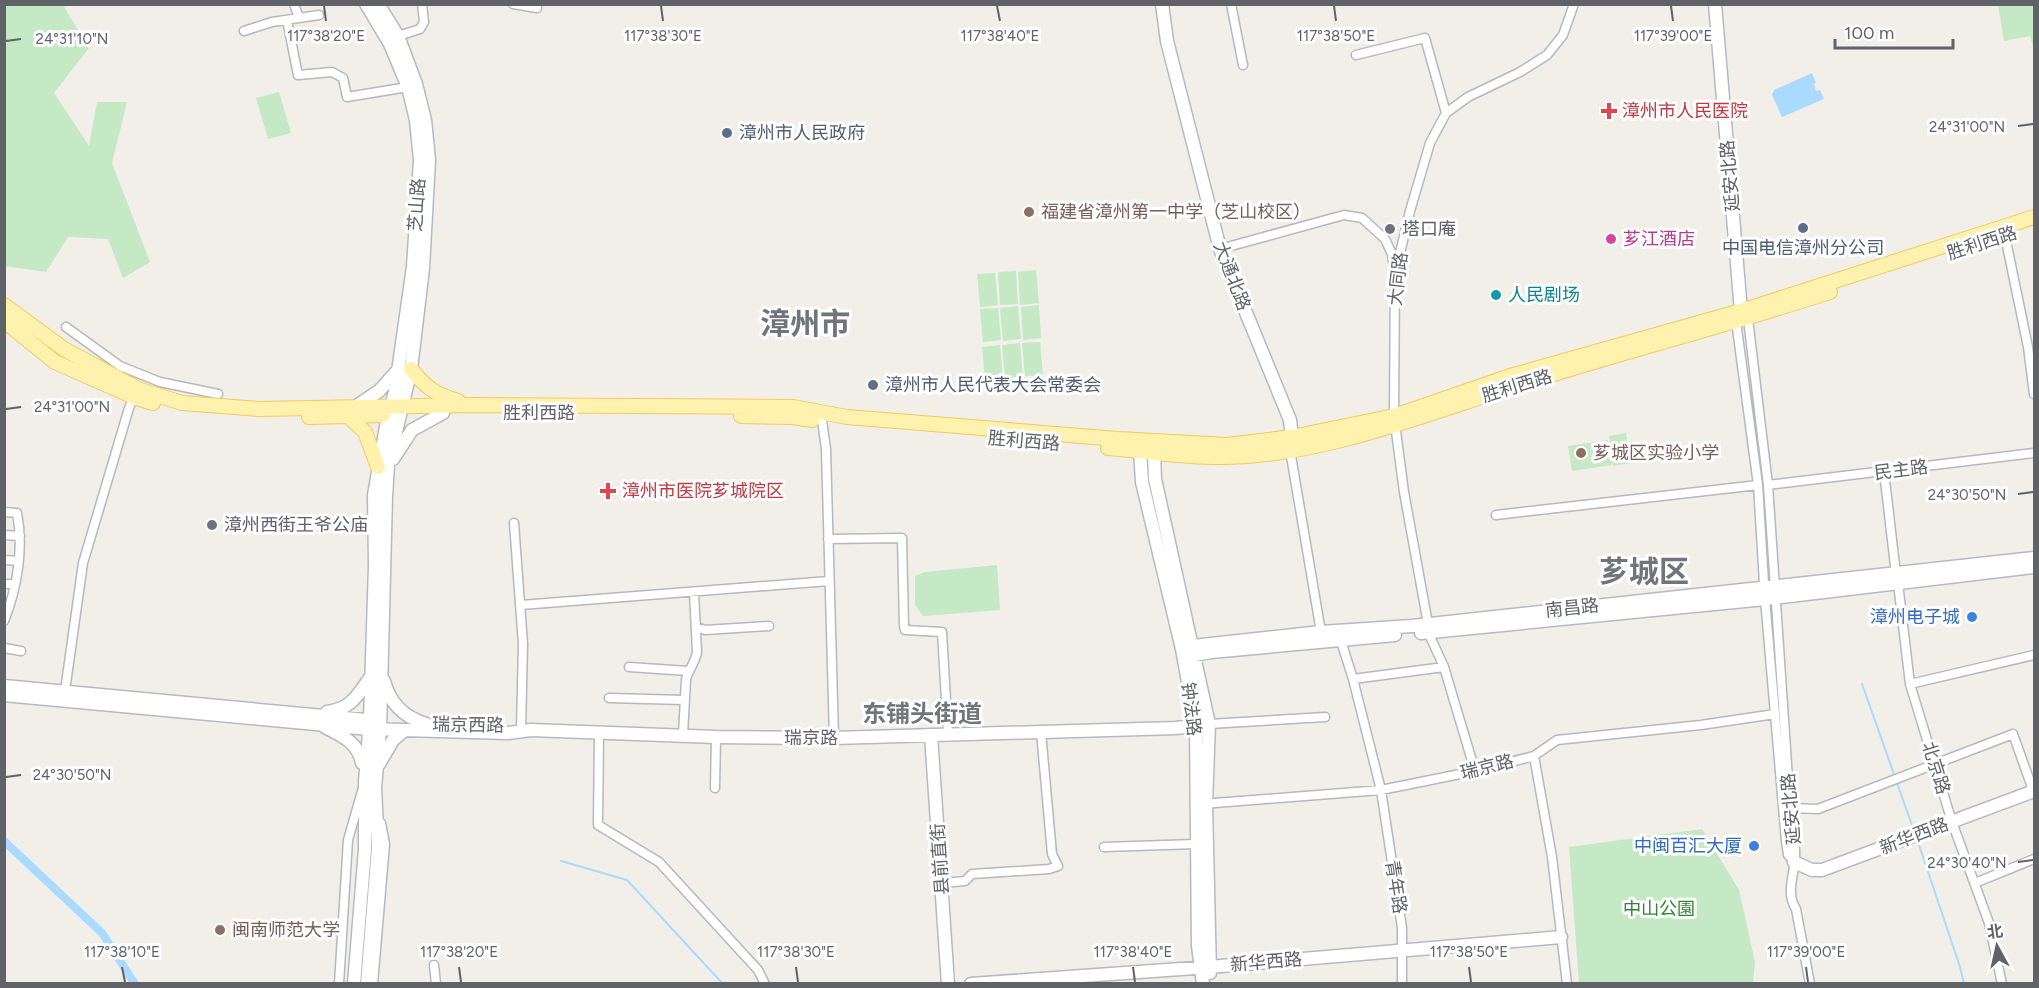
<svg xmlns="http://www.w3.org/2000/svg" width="2039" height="988" font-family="Figtree,'Noto Sans SC',sans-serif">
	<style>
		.green { fill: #c5e8c5 }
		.water { fill: #aadaff }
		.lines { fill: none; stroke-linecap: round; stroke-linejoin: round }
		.stream { stroke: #aadaff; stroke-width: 2 }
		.canal { stroke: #aadaff; stroke-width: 8 }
		.street-casing { stroke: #b5b8bc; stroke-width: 11 }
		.secondary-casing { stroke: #b6babf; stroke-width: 15 }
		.primary-casing { stroke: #f2c960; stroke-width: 16 }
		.street { stroke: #fff; stroke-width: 8 }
		.secondary { stroke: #fff; stroke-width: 12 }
		.primary { stroke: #fff2af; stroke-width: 14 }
		.ticks { fill: none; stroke: #5f6368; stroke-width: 2 }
		.health-dot { fill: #e0444e; stroke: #fff; stroke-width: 2 }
		.service-dot { fill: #5c6f8a; stroke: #fff; stroke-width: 2 }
		.education-dot { fill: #8d6e63; stroke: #fff; stroke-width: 2 }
		.worship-dot { fill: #6b7280; stroke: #fff; stroke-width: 2 }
		.hotel-dot { fill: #d1479c; stroke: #fff; stroke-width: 2 }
		.culture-dot { fill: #0f9aa8; stroke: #fff; stroke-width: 2 }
		.shop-dot { fill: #3f7fe0; stroke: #fff; stroke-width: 2 }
		.labels { text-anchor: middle; stroke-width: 6; stroke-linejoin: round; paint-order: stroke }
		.health-label { font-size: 18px; fill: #be3a42; stroke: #fff; text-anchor: start }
		.service-label { font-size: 18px; fill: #4e5e75; stroke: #fff; text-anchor: start }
		.street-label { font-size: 18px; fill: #5f6368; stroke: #fff }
		.education-label { font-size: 18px; fill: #785e54; stroke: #fff; text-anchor: start }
		.worship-label { font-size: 18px; fill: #5b616d; stroke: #fff; text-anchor: start }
		.hotel-label { font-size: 18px; fill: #b23c85; stroke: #fff; text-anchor: start }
		.culture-label { font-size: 18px; fill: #0d838f; stroke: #fff; text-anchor: start }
		.shop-label { font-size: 18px; fill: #366cbe; stroke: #fff; text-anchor: end }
		.park-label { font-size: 18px; fill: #348238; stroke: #fff }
		.district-label { font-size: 24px; font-weight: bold; fill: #70757a; stroke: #fff }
		.town-label { font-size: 30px; font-weight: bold; fill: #70757a; stroke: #fff }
		.ticks-label { font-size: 15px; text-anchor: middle; fill: #5f6368; stroke: #fff; stroke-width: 6; stroke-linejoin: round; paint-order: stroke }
	</style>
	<rect width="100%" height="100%" fill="#f1efe8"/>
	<path class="green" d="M4,5H63L89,48L54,93L89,146L97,102H127L112,163L150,262L123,278L108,239L68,237L46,272L5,266Z
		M1998,5H2034V50L2030,36L2004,41Z
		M279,92L291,133L268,139L256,98Z
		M1036,270L1039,303L1020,305L1018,272Z
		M1016,271L1018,304L1000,305L998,272Z
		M995,273L998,305L980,307L977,274Z
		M1039,305L1041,338L1023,340L1021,307Z
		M1018,306L1021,339L1003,341L1000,308Z
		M998,308L1001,340L983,342L980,309Z
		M1040,342L1043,375L1025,376L1022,343Z
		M1020,343L1023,376L1005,378L1002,345Z
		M1000,345L1003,378L985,379L982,347Z
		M1626,433L1631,463L1613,466L1609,436Z
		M1608,440L1612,465L1572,471L1568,446Z
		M997,565L1000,610L923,616L915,605V576L925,572Z
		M1702,829L1739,890L1755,962L1753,983H1579L1569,847Z"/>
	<path class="water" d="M1812,73L1816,83L1814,84L1816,91L1820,90L1824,99L1782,117L1772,95L1774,90Z"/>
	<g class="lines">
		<path class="stream" d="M1862,684L1895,777
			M1897,783L1914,831
			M1917,839L1960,967L1964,984
			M561,861L627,880L723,984"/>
		<path class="canal" d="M4,841L102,933L135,984"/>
		<g class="street-casing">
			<path id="street" d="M294,4L299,18
				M513,4L537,8
				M1231,4L1243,65
				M287,20L298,75L332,72L343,78L347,97L408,87
				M244,31L272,22L319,15
				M398,36L420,29L424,22L422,4
				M1356,55L1425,38L1446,113
				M2005,236L2028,347L2034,394
				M1220,249L1344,215L1362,218L1385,239L1392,254L1394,269
				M1738,317L1736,321L1758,485L1765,599L1786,841L1788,855L1794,862
				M1748,319L1768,485L1790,808C1791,822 1793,836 1795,850C1797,870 1784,891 1796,909L1810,984
				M66,327L120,366L160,382L218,394
				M821,413L826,449L834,738
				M1290,450L1321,632
				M1884,472L1896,574
				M1768,485L2034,453
				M4,512L17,513C24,548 17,589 4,621
				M1496,515L1758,485
				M514,523L523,644L521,730
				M4,535L20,536
				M828,539L902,538L904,626L905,630L942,632L948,734
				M4,560L18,561
				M1898,583L1910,684L1952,822L1989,923L2002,984
				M4,584H14
				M521,605L829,581
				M1428,624L1404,492L1394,416L1395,274L1410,211L1430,143L1446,113L1468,97L1520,72L1547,55L1563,35L1574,4
				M696,627L705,630L769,626
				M1428,632L1444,667L1475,771
				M1341,641L1353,679L1381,790L1402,928V984
				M4,648L21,651
				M629,667L688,671
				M1353,679L1444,667
				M1910,684L2034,655
				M65,691L83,563L129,408L135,395
				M609,698L685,700
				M1209,724L1325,717
				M599,733L598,825L659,862L758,970L765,984
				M683,735L686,679C689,669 695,663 697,652L694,592
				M1534,756L1552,857L1567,984
				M715,788L716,737
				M1202,804L1381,790L1475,771L1534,756L1557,740L1701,725L1775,714
				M1790,808L1818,809L2013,734L2034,793
				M1104,847L1196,844
				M942,883L965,881L972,874L1049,869L1058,866L1052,854L1041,732
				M1975,883L2034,859
				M434,965L436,984
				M339,984L348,840L362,791
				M373,984L385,844L381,823"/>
		</g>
		<g class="secondary-casing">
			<path id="secondary" d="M1162,4L1167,41L1220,249L1290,420L1292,437
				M1715,4L1741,311L1747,318
				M355,407L379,391L398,370
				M1141,442L1140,450L1142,482L1182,649L1196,726L1198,946L1203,984
				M1156,445L1154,454L1155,479L1209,724L1206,804L1210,973
				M393,459L412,430L443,413
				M1421,633L1765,599L2034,567
				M1182,649L1193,646L1321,632L1412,626L2034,558
				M1184,657L1211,652L1395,635
				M384,681C390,704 404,717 426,724
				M4,686L377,721
				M4,695L369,729L508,733L531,730L716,737L834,738L1176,728L1209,724
				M327,712C351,709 357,696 370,678
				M325,727C342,736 358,742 362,763
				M931,735L948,984
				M379,764L393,740L405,730
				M1794,862L1812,870H1822L2034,791
				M354,984L365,849V782L370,720L375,566L374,495L388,415L395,392L413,267L420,160L416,120L408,87L390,44L366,4
				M367,984L378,848L375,788L380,730L386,496L388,465L411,369L423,268L429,160L425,120L416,84L398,36L378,4
				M971,984L1209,967L1561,937"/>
		</g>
		<g class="primary-casing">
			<path id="primary" d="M4,305L64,349L138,389L182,403L259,409L472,405L793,407L847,417L1118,439L1227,445L1292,437L1394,416L1510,376L1741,311L2034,217
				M4,321L55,362L134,397L153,403
				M411,369C426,388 435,394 458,401
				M741,416L793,417L812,420
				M309,417L383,415
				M349,417L365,432L378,467
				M1108,448C1148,451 1186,458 1226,457C1323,455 1421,416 1512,387C1617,353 1725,326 1830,292"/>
		</g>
		<use href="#street" class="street"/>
		<use href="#secondary" class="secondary"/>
		<use href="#primary" class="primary"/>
	</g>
	<path class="ticks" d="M324,6L326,21M661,6L663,21M997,6L1000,21M1334,6L1336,21M1671,6L1673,21M6,41L21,39M2018,126L2033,124M6,409L21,407M2018,494L2033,492M6,777L21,775M2018,862L2033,860M122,967L125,982M459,967L461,982M796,967L798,982M1133,967L1135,982M1469,967L1471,982M1806,967L1808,982"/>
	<g class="health-dot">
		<path d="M1606 102h6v6h6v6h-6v6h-6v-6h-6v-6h6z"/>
		<path d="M605 482h6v6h6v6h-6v6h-6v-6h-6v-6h6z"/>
	</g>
	<g class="service-dot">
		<circle cx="727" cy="133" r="6"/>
		<circle cx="1803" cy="228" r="6"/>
		<circle cx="873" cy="385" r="6"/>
	</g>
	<g class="education-dot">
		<circle cx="1029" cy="212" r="6"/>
		<circle cx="1581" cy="453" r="6"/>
		<circle cx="220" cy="930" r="6"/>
	</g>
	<g class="worship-dot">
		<circle cx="1390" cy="229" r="6"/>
		<circle cx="212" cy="525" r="6"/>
	</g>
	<circle class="hotel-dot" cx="1611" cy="239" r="6"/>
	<circle class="culture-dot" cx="1496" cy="295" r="6"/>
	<g class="shop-dot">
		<circle cx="1972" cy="617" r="6"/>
		<circle cx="1754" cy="846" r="6"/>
	</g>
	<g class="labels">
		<g class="health-label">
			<text x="1622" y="117">漳州市人民医院</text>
			<text x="622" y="497">漳州市医院芗城院区</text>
		</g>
		<g class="service-label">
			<text x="739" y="139">漳州市人民政府</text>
			<text x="1803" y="254" text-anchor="middle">中国电信漳州分公司</text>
			<text x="885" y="391">漳州市人民代表大会常委会</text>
		</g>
		<g class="street-label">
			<text transform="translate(1730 176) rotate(-95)" y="6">延安北路</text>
			<text transform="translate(417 205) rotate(-86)" y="6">芝山路</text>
			<text transform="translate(1982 243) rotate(-18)" y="6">胜利西路</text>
			<text transform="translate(1232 276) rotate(69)" y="6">大通北路</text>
			<text transform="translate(1398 279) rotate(-83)" y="6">大同路</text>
			<text transform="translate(1517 386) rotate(-17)" y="6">胜利西路</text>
			<text x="539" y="419">胜利西路</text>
			<text transform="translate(1024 441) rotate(5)" y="6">胜利西路</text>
			<text transform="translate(1901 470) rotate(-7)" y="6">民主路</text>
			<text transform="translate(1572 608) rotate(-6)" y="6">南昌路</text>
			<text transform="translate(1191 709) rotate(83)" y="6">钟法路</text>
			<text transform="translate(468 725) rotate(1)" y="6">瑞京西路</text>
			<text x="811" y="744">瑞京路</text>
			<text transform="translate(1487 767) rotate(-14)" y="6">瑞京路</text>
			<text transform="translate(1936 768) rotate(73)" y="6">北京路</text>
			<text transform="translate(1791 809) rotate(-95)" y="6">延安北路</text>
			<text transform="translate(1914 836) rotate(-21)" y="6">新华西路</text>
			<text transform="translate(940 859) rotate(-94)" y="6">县前直街</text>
			<text transform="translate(1396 887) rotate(81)" y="6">青年路</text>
			<text transform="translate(1266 962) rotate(-5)" y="6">新华西路</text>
		</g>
		<g class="education-label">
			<text x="1041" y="218">福建省漳州第一中学（芝山校区）</text>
			<text x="1593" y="459">芗城区实验小学</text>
			<text x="232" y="936">闽南师范大学</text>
		</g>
		<g class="worship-label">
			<text x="1402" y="235">塔口庵</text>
			<text x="224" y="531">漳州西街王爷公庙</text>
		</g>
		<g class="hotel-label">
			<text x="1623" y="245">芗江酒店</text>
		</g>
		<g class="culture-label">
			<text x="1508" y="301">人民剧场</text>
		</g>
		<g class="shop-label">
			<text x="1960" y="623">漳州电子城</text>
			<text x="1742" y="852">中闽百汇大厦</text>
		</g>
		<g class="park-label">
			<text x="1659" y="915">中山公園</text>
		</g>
		<g class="district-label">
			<text x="922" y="722">东铺头街道</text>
		</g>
		<g class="town-label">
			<text x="805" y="334">漳州市</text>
			<text x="1644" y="582">芗城区</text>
		</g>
	</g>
	<g class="ticks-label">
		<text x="326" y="41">117°38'20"E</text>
		<text x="663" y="41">117°38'30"E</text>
		<text x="1000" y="41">117°38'40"E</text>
		<text x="1336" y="41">117°38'50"E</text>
		<text x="1673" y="41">117°39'00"E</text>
		<text x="72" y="44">24°31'10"N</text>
		<text x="1967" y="132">24°31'00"N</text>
		<text x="72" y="412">24°31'00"N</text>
		<text x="1967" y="500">24°30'50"N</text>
		<text x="72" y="780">24°30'50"N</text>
		<text x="1967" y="868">24°30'40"N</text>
		<text x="122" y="957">117°38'10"E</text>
		<text x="459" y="957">117°38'20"E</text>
		<text x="796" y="957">117°38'30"E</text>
		<text x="1133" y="957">117°38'40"E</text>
		<text x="1469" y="957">117°38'50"E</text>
		<text x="1806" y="957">117°39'00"E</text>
	</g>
	<rect width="2039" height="988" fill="none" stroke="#5f6368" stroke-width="12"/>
	<g transform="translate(1997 946) rotate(352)" stroke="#ffffff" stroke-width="4.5" paint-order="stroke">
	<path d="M0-4.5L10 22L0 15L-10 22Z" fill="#5f6368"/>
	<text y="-9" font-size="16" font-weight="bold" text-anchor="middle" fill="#5f6368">北</text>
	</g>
	<path d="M1835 39v9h118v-9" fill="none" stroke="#5f6368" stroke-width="3"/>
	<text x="1844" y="39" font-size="18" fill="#5f6368" stroke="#ffffff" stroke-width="4.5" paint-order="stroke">100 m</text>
</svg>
